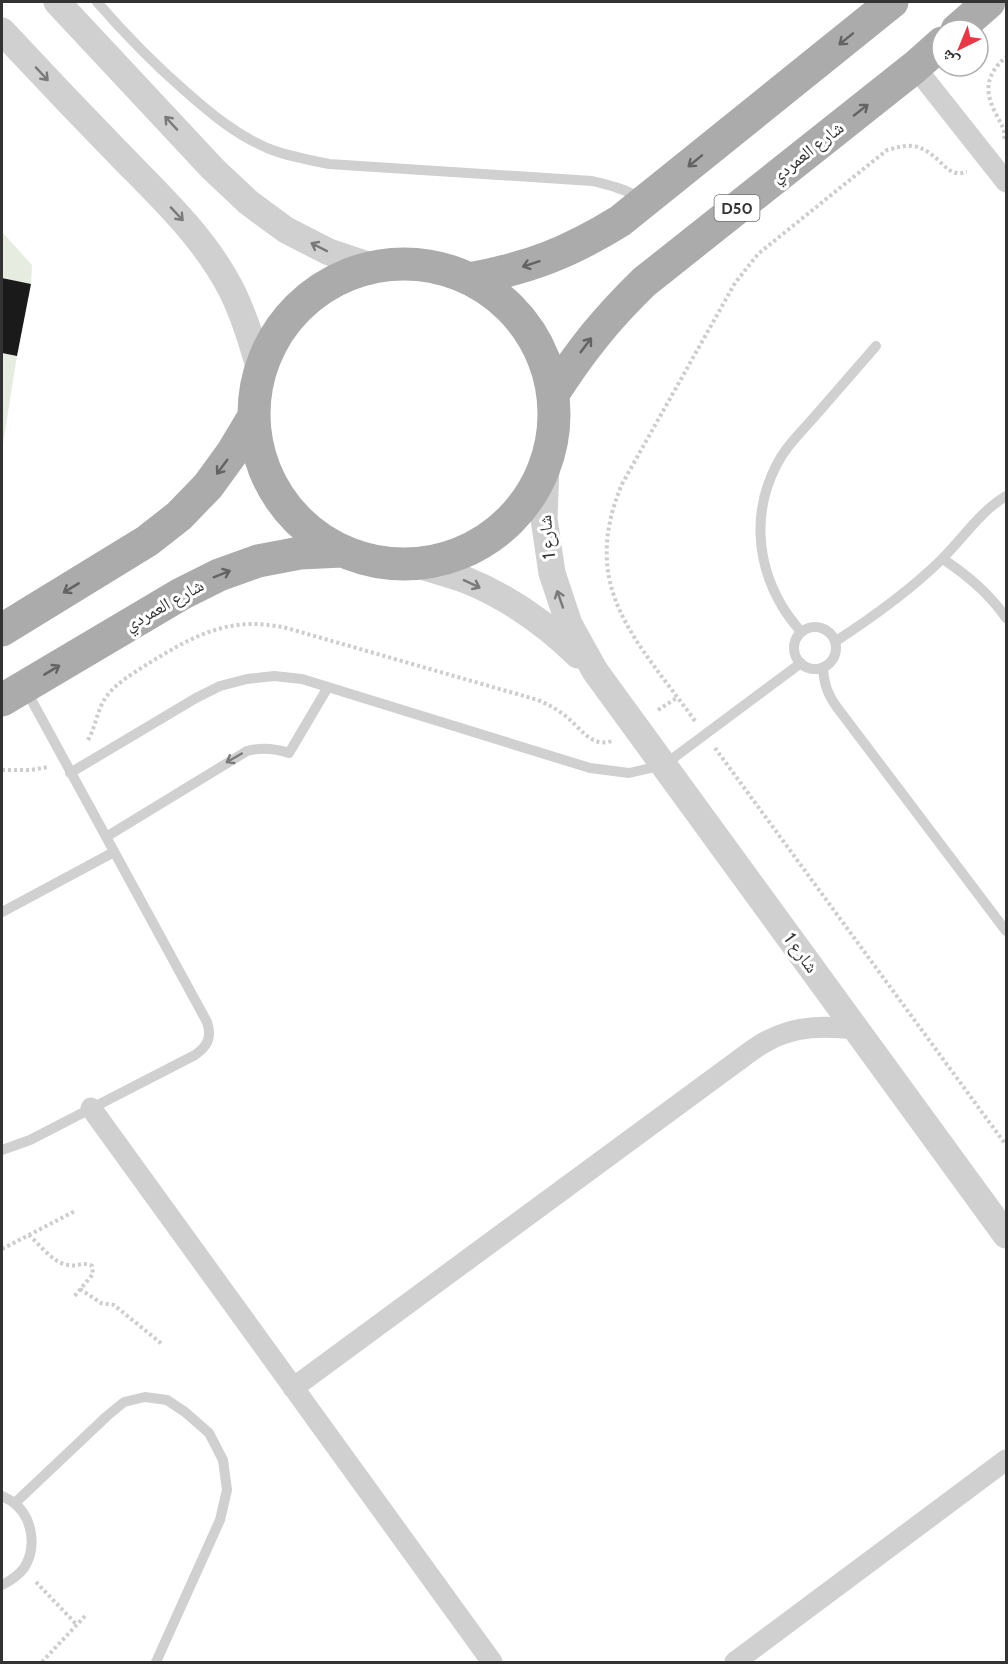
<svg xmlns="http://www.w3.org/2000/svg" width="1008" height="1664" font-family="Cabin,'Noto Naskh Arabic',sans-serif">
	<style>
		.green { fill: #e6ecdf }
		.building { fill: #1a1a1a }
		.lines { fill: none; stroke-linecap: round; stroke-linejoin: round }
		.path { stroke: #cdcdcd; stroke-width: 4; stroke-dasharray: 3 3; stroke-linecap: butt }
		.service { stroke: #d0d0d0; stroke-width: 10 }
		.minor { stroke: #d0d0d0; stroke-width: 21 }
		.tertiary { stroke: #d0d0d0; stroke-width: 27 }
		.primary { stroke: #ababab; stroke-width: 33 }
		.oneway { stroke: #636363 }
		.oneway2 { stroke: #7a7a7a }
		.labels { text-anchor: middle; stroke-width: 6; stroke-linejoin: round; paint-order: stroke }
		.shield { fill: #fff; stroke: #707070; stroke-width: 1.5 }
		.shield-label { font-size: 16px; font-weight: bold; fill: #333 }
		.street-label { font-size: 18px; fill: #333; stroke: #fff }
	</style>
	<rect width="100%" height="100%" fill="#fff"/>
	<path class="green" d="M2,232L32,265L31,284L2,278Z
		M2,353L17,356L2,450Z"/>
	<path class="building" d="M2,278L31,284L17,356L2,353Z"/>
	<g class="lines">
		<path class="path" d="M1004,139C1006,130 1001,124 997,116C984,92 985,75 1006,57
			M658,710L678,697
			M695,721C637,640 578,589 622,484L735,283L758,254L887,150C896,148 903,145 912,146C934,148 944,172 957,173C960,174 965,172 967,172
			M88,740C96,726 97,710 106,697C117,682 134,673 149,663C182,643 215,623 256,624C265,624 274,626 283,627L538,700C547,704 555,708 563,714C580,726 591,750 614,740
			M715,748L1006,1145
			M2,770H30L48,767
			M29,1235C40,1245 53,1263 68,1265C77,1267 84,1261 92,1266L93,1274L73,1298
			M2,1249L75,1211
			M80,1289L101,1303L114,1305L162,1344
			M36,1582L77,1625
			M42,1662L85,1616"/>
		<path class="service" d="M97,2C124,33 153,63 184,90C210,113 235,134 267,148C287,156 308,160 329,164L592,181C609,185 625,189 640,198
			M943,559C967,575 990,594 1006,618
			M794 648a21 21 0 1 1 42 0a21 21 0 1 1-42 0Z
			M801,632C794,623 787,615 782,606C756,562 753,511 776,466C786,446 802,431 816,415C836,392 856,369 876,346
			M836,641C873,617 908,592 940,561C963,539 979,512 1006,496
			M823,668C824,683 827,693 836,706L1006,931
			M70,773L196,698L220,686L247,679L274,676L302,679L590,768L629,773L664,765L801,663
			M106,837L247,751C262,747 274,748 289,753L328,687
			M2,912L114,852
			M2,1150L30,1140L195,1055C208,1046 212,1037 207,1022L26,690
			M2,1496C5,1498 11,1500 14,1503C33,1518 37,1548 24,1568C18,1576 10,1581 2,1585
			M15,1503L107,1416L124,1402L145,1397L167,1400L185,1412L209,1433L223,1460L227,1490L220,1520L156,1662"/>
		<path class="minor" d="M915,67L1006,182
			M91,1108L492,1662
			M293,1388L743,1057C751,1051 759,1045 767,1041C796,1025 825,1026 857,1029
			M735,1662L1006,1460"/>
		<path class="tertiary" d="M57,2L213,169L248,202L286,230L329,252L374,267
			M2,31C41,73 81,115 121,156C161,197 204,237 231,289C244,315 252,342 260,370
			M546,466L544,519L552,573L569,624L595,671L1006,1235
			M416,564C433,570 450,574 466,580C508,597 546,624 578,655"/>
		<path class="primary" d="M957,30L989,2
			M254 414a150 150 0 1 1 300 0a150 150 0 1 1-300 0Z
			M469,279C529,268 568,253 620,221L892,2
			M553,394C581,350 607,318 644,282L915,67L942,43
			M2,630L147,541L179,516L208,486L232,453L253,418
			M2,700L181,594L219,575L258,561L300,553L342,551"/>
	</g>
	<defs><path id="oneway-shaft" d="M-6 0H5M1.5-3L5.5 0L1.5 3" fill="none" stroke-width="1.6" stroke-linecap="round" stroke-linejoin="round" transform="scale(1.5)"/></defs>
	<g class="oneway">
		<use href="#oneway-shaft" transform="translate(846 39) rotate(141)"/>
		<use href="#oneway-shaft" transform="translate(861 110) rotate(-38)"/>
		<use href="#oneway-shaft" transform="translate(695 161) rotate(141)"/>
		<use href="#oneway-shaft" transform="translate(531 264) rotate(162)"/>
		<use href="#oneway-shaft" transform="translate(586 345) rotate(-53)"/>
		<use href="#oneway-shaft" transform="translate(222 467) rotate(126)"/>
		<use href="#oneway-shaft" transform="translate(222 574) rotate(-22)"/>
		<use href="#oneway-shaft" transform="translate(71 588) rotate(149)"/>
		<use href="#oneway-shaft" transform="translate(52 670) rotate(-31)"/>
	</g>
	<g class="oneway2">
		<use href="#oneway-shaft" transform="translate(42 74) rotate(47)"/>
		<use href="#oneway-shaft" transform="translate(171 123) rotate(-133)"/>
		<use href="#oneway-shaft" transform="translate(177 214) rotate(47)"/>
		<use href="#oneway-shaft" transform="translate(319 247) rotate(-153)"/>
		<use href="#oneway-shaft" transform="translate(472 584) rotate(25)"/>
		<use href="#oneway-shaft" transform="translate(560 599) rotate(-109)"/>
		<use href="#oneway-shaft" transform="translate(234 758) rotate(150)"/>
	</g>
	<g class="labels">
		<rect class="shield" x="714.5" y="195" width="45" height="26" rx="4.5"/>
		<g class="shield-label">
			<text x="737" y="214">D50</text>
		</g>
		<g class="street-label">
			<text transform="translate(807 152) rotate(-38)" y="6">شارع العمردي</text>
			<text transform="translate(547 537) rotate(-96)" y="6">شارع 1</text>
			<text transform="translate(164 605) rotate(-29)" y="6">شارع العمردي</text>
			<text transform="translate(801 953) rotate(54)" y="6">شارع 1</text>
		</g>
	</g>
	<rect width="1008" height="1664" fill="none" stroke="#333333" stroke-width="6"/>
	<g transform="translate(960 48) rotate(223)"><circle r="28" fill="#ffffff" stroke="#adadad" stroke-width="1.5"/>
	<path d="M0-4.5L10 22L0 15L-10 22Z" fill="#e63946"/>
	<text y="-9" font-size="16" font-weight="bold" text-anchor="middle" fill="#333333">ش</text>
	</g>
</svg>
